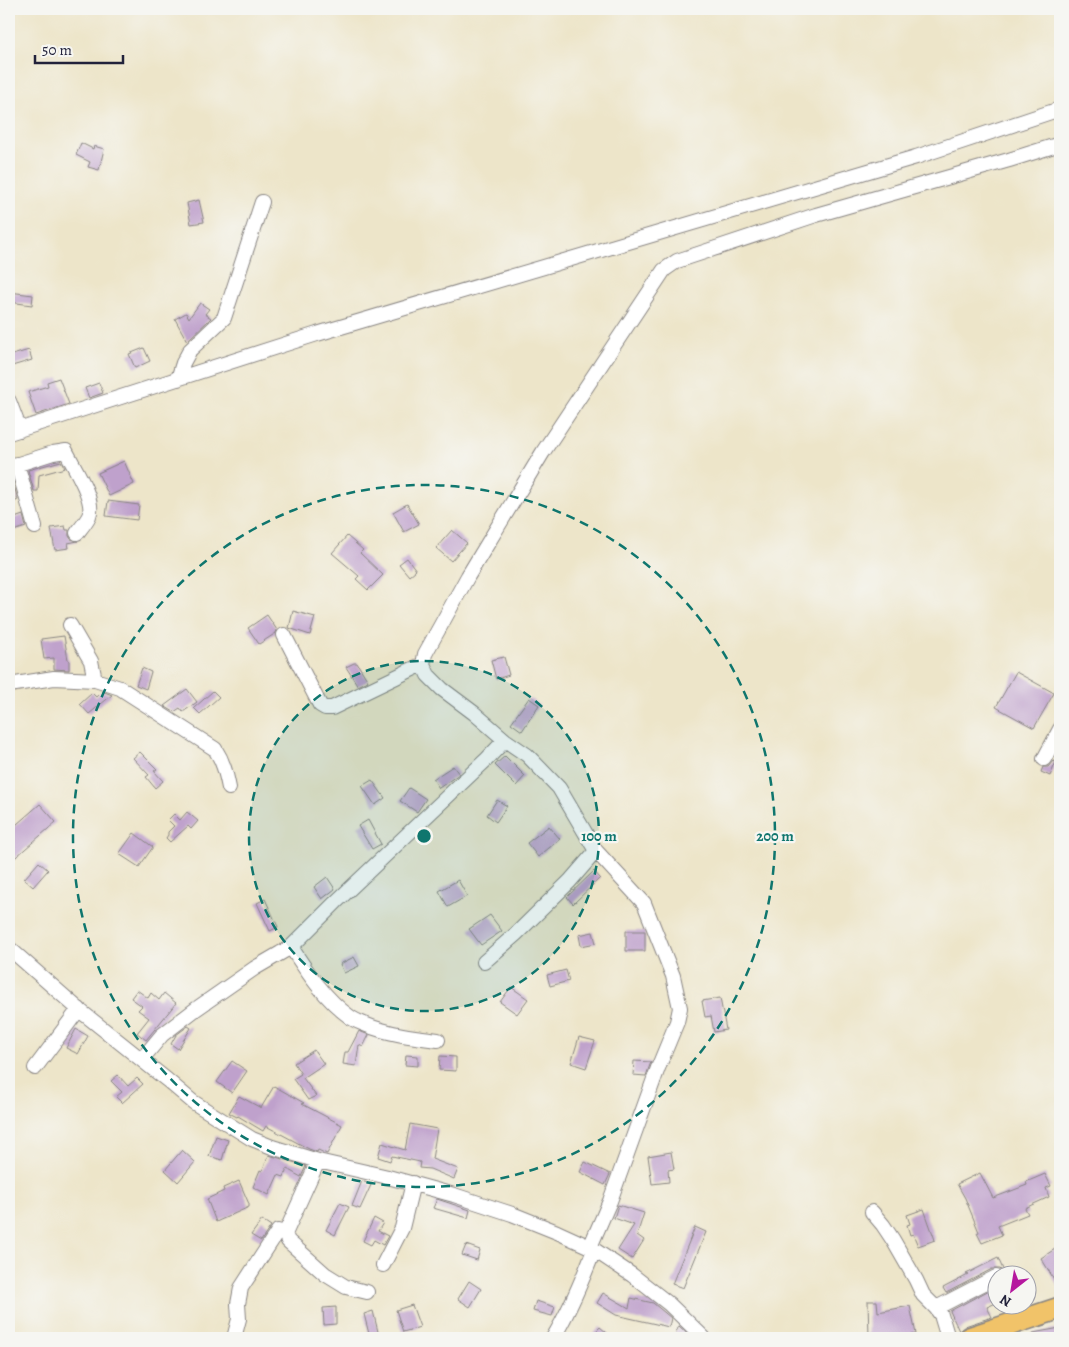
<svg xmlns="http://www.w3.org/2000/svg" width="1069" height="1347" font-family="Alegreya,serif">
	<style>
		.building { fill: #bfa1cc }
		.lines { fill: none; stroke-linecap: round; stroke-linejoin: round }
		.minor-casing { stroke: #888482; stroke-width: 16 }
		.primary-casing { stroke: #888482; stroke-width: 24 }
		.minor { stroke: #fff; stroke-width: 14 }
		.primary { stroke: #f1c369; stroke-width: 21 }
		.ring { fill: none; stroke: #0f766e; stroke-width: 2.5; stroke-dasharray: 9 6 }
		.centre { fill: #0f766e; stroke: #f6f6f2; stroke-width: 2.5 }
		.ring-label { font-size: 15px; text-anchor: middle; font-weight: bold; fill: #0f766e; stroke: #f6f6f2; stroke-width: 4.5; stroke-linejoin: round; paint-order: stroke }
	</style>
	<rect width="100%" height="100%" fill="#f6f6f2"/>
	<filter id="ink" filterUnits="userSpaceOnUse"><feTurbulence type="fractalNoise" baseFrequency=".02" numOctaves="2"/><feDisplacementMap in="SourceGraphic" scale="10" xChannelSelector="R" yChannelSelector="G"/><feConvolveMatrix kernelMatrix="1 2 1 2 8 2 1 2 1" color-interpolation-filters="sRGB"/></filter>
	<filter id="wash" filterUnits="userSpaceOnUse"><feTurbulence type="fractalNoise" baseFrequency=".0096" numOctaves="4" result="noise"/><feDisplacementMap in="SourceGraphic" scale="20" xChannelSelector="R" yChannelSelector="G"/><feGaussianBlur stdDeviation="1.12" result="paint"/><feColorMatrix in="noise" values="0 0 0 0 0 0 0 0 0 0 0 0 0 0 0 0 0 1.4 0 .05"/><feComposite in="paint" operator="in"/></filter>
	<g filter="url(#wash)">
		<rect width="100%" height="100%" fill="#ede5c9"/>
		<g id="blocks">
			<path class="building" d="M81,143L93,149L94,146L104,149L99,170L88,167L90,162L76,155Z
				M199,200L204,222L191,224L187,203Z
				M9,292L33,295L32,305L9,302Z
				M200,303L209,309L205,314L211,318L187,341L175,319L186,313L189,318Z
				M144,348L150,361L135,368L129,354Z
				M29,350L32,360L12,366L9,356Z
				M59,378L69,404L36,415L28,392L48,386L47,382Z
				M99,383L103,393L89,398L85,388Z
				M61,461L65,468L39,475L38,491H34L28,470Z
				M124,461L134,484L109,496L98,473Z
				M11,475L18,500L14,502L9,487V476Z
				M108,501L139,505L137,520L106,516Z
				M407,504L419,524L404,532L393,512Z
				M23,515L26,527L13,531L9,520Z
				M65,526L66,530H69V536L71,539L78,541L68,543L69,548L55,550L51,528Z
				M452,530L467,543L451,561L436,548Z
				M347,536L363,550L360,553L383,575L368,590L356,579L359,576L332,553Z
				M407,558L416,570L409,576L399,564Z
				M293,611L315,617L310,635L289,628Z
				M267,615L277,630L276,633L259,644L248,628Z
				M64,636L68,660H69V670L54,669V658L44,659L41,639Z
				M504,657L509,675L496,679L491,660Z
				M354,663H357L368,681L358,686L346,667Z
				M142,668L151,672L146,689L136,685Z
				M1016,672L1054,693L1034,728L996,707Z
				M187,689L197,702L183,712L180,708L174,712L164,706Z
				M102,691L112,695L89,714L80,704L92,693L96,697Z
				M213,691L219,697L200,714L194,708Z
				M529,698L539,705L522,731L511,723Z
				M140,752L157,769L154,771L163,781L155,788L146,777L149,775L133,758Z
				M505,756L525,776L516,786L495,765Z
				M1053,761L1056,762L1050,776L1041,772L1043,767H1048Z
				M453,766L459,774L439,788L433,779Z
				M372,780L385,798L375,805L362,786Z
				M409,788L426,799L417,812L400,801Z
				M497,800L507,806L496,822L487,815Z
				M40,804L56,822L9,863V831Z
				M187,812L198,821L191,829L188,826L170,842L166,838L168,835V832L174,826L168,820L174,814L180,820Z
				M368,820L381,844L372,849L358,826Z
				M549,826L560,839L538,857L527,843Z
				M134,833L153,847L139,867L119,854Z
				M39,862L48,870L33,887L24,879Z
				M594,871L600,878L573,904L567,897Z
				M327,877L335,889L322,899L314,887Z
				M458,880L467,896L448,907L439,891Z
				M265,899L278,927L270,931L257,903Z
				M490,915L502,931L481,945L469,929Z
				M626,931H645V951H626Z
				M593,932L596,943L581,946L579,935Z
				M354,957L359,966L344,973L340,964Z
				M566,970L569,981L550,986L547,975Z
				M511,987L528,999L517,1014L500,1002Z
				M137,990L148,998L151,993L159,1000L164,993L176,1003L146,1040L137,1033L149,1018L138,1010L142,1006L131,998Z
				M720,998L726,1030L714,1032L711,1016L705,1017L702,1001Z
				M188,1026L191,1028L178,1049L171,1044L176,1035Z
				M76,1029L88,1036L78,1054L66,1048Z
				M359,1031L369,1035L363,1047L359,1045L356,1066L343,1064L345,1052H348Z
				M579,1037L595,1041L586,1068L571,1063Z
				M314,1050L324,1064L303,1078L316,1096L308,1100L293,1079L301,1074L294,1063Z
				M406,1055L418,1056V1066L405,1065Z
				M440,1056L456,1057V1071L439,1070Z
				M232,1061L247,1071L232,1093L217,1082Z
				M634,1061L651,1062L646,1076L633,1075Z
				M118,1075L128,1086L137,1078L143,1084L122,1103L116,1097L122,1092L111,1081Z
				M274,1086L304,1103L302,1104L342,1125L327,1154L318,1150L317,1152L309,1149L266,1126L263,1131L238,1116L237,1117L229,1113L239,1096L261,1108Z
				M410,1124L437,1129L432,1159L458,1169L454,1179L430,1169L419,1168L420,1162L392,1156L390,1161L378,1157L382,1143L405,1150Z
				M216,1136L228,1140L222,1160L209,1156Z
				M182,1150L195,1162L178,1182L165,1170Z
				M671,1152L674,1169L668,1170L669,1182L652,1184L648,1156Z
				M269,1155L306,1166L301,1177L287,1169L284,1177L278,1175L269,1195L253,1187L260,1170L262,1171Z
				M585,1162L610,1174L605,1185L580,1172Z
				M980,1173L993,1198L1027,1185L1026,1182L1045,1174L1051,1186L1046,1188L1049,1197L1025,1208L1028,1214L998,1226L1002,1235L982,1243L977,1233L979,1232L965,1198L957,1184Z
				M239,1181L249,1204V1207L216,1222L207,1199L224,1191L223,1188Z
				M362,1181L371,1185L360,1209L352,1206Z
				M437,1199L470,1210L468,1218L433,1208Z
				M340,1203L349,1207L335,1235L326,1230Z
				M618,1205L644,1213L637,1235L644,1240L632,1259L618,1250L634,1225L614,1218Z
				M924,1209L935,1240L918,1246L913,1234L910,1235L907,1225L910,1224L907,1215Z
				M374,1218L383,1223L378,1231L388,1236L383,1245L374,1240L371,1245L363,1241Z
				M262,1220L271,1226L261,1241L251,1235Z
				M695,1227L706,1232L683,1288L672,1284Z
				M466,1245L480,1250L477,1260L462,1255Z
				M1055,1249L1060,1257V1289L1041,1258Z
				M998,1258L1005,1274L1000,1269H992L946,1293L943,1288L968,1275L966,1274Z
				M469,1281L481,1289L470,1307L458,1299Z
				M995,1287L996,1290V1303L987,1307L992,1317L965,1326L959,1331L950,1311Z
				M603,1293L629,1308L631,1298L653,1303L671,1318L669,1327L616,1315L597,1303Z
				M536,1301L555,1307L552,1316L533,1311Z
				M868,1301H877L878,1312L910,1306L916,1334L896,1338H892V1335L869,1336Z
				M412,1305L420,1327L403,1332L396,1310Z
				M336,1307V1324L324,1325L323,1308Z
				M373,1311L379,1336L370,1338L364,1314Z
				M679,1326L688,1334L686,1338H682L675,1334Z
				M600,1327L613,1338H590Z
				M1060,1328V1338H1033V1333Z"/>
		</g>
	</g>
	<g filter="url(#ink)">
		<use href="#blocks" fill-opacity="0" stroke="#888482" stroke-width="1"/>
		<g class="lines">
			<g class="minor-casing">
				<path id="minor" d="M178,379L183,363L190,350L224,318L262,202
					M9,401L20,430
					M9,433L317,334L916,157L1060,109
					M17,464L35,527
					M9,467L53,453L66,451C73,466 96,500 89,516C86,522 81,528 77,533
					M70,625L91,661L95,680
					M284,635L320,705L325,708H332L423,664
					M9,685L54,678L95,680L120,688L215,749C223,761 226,773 229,788
					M1044,759L1060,729
					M291,947C307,972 325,999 350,1017C354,1020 359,1022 364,1024C388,1034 413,1037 438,1040
					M9,948L83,1013L167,1080L193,1102L252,1139L272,1147L318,1161L388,1177L454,1195L512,1214L557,1232L590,1247L632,1275L669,1304L704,1338
					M484,962L516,934L570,881L596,851
					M142,1059L162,1035L196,1009L255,968L291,947L336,902L487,759L505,740
					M35,1068L79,1009
					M318,1161L285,1234L288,1241L325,1274L346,1287L367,1292
					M872,1212L883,1225L893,1240L916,1280L923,1295L936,1308L941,1315L948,1338
					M590,1247L610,1201L658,1068L677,1022L680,1008L673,976L644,903L596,851L559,788L527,755L505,740L474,713L442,689L428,675L423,664L425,654L468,576L543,452L664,270L677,261L816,215L1009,160L1060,144
					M383,1265L402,1228L413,1183
					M936,1308L996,1277
					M234,1338L239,1319L238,1304L241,1288L278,1231L285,1234
					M553,1338C570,1310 582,1281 594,1250"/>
			</g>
			<g class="primary-casing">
				<path id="primary" d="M969,1338L1060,1308"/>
			</g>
			<use href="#minor" class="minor"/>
			<use href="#primary" class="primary"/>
		</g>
	</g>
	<circle cx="424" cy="836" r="175" fill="#0f766e" fill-opacity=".12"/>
	<g class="ring">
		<circle cx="424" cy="836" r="175"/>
		<circle cx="424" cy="836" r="351"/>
	</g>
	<circle cx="424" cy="836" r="8" class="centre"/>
	<g class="ring-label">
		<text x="599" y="841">100 m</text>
		<text x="775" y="841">200 m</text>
	</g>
	<rect width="1069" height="1347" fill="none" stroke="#f6f6f2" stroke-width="30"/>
	<g transform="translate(1012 1290) rotate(211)"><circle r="24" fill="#f6f6f2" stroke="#a1a1a9"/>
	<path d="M0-4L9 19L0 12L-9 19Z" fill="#b5179e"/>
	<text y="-8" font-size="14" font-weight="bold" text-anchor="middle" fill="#22223b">N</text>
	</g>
	<path d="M35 55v8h88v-8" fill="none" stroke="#22223b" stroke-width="2.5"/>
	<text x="42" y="55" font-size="15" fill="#22223b" stroke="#f6f6f2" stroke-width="4" paint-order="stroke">50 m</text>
</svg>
